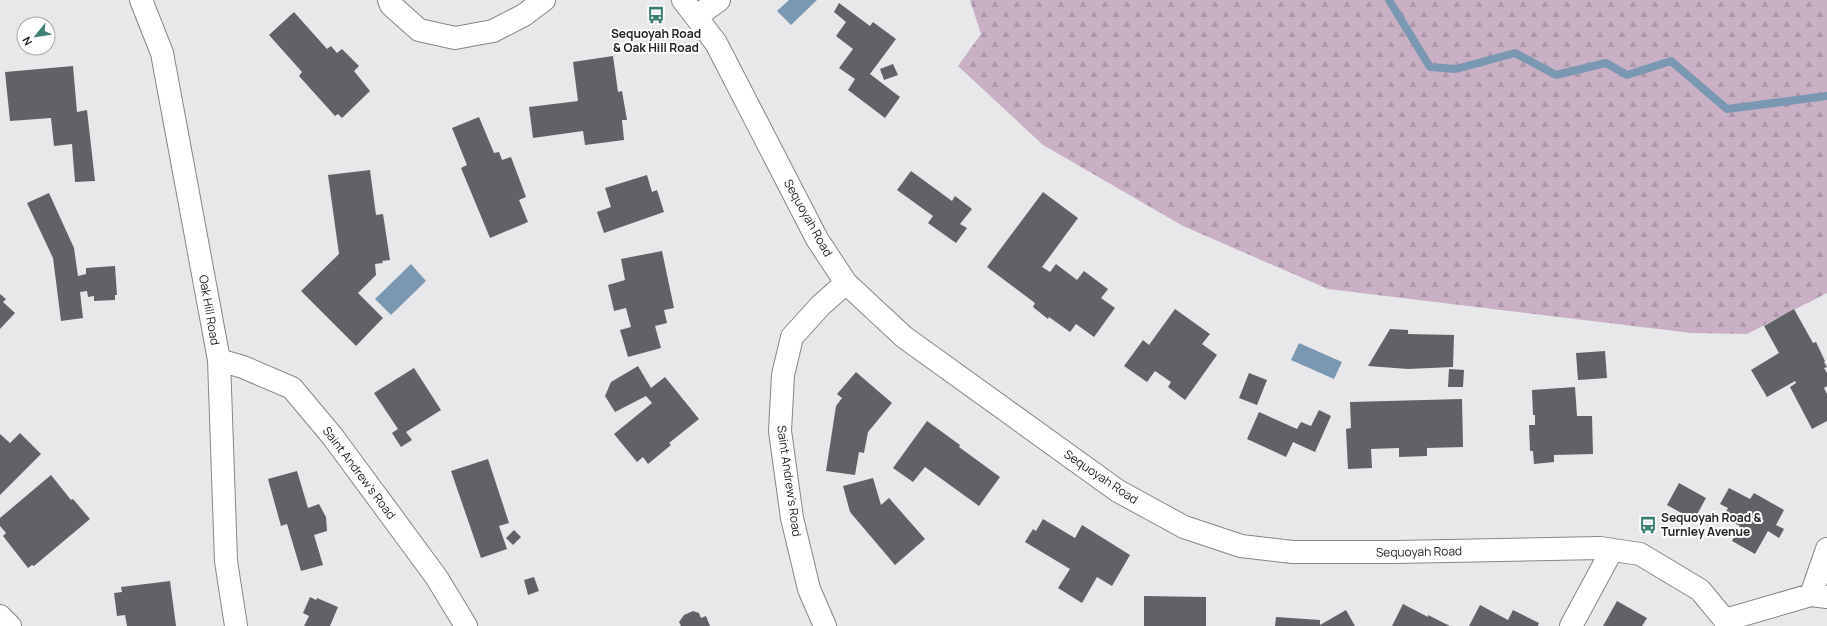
<svg xmlns="http://www.w3.org/2000/svg" width="1827" height="626" font-family="Manrope,sans-serif">
	<style>
		.forest { fill: url(#forest-firs) }
		.water { fill: #7b98b2 }
		.lines { fill: none; stroke-linecap: round; stroke-linejoin: round }
		.stream { stroke: #7b98b2; stroke-width: 8 }
		.building { fill: #616265 }
		.street-casing { stroke: #868689; stroke-width: 24 }
		.street { stroke: #fff; stroke-width: 22 }
		.labels { text-anchor: middle; stroke-width: 4; stroke-linejoin: round; paint-order: stroke }
		.poi-label { font-size: 12px; font-weight: bold; fill: #242426; stroke: #fff }
		.street-label { font-size: 12px; fill: #242426; stroke: #fff }
	</style>
	<defs>
		<pattern id="forest-firs" width="22" height="20" patternUnits="userSpaceOnUse"><rect width="22" height="20" fill="#c9b0c5"/><path d="M5 1l3.5 6h-7zM16 11l3.5 6h-7z" fill="#ac97a9"/></pattern>
	</defs>
	<rect width="100%" height="100%" fill="#e8e8eb"/>
	<path class="forest" d="M970,0H1827V293L1747,334L1691,333L1328,289L1183,226L1043,145L958,66L981,34Z"/>
	<path class="water" d="M789,0H817L791,25L777,11Z
		M411,264L426,281L391,315L375,299Z
		M1299,343L1342,362L1334,379L1291,360Z"/>
	<g class="lines">
		<path class="stream" d="M1389,0L1430,67L1456,69L1515,53L1556,75L1606,63L1627,75L1671,61L1727,109L1827,96"/>
	</g>
	<path class="building" d="M839,3L870,26L873,22L896,39L870,74L900,97L885,118L848,90L855,79L839,68L853,49L836,36L846,22L834,12Z
		M294,12L327,49L331,46L337,53L342,49L359,66L354,71L370,91L342,118L338,114L335,116L299,76L302,72L269,35Z
		M613,56L618,92L622,91L627,120H622L624,140L585,145L583,131L533,138L529,107L578,101L573,62Z
		M893,64L898,75L884,80L880,69Z
		M73,66L77,112L87,110L95,181L75,182L72,144L54,146L51,118L10,121L5,72Z
		M479,117L494,153L499,152L502,160L511,157L526,197L519,200L528,222L490,238L461,168L467,165L452,128Z
		M370,170L376,215L383,214L390,260L382,261L383,263L375,264L376,275L358,293L383,318L356,346L301,291L339,254L328,175Z
		M911,171L952,201L955,196L972,209L960,224L967,228L956,243L928,223L933,216L897,190Z
		M647,175L652,192L657,190L664,212L604,233L597,212L611,207L605,188Z
		M1043,192L1078,218L1042,267L1050,272L1056,264L1077,280L1084,271L1108,289L1101,298L1115,308L1094,337L1076,324L1070,332L1049,317L1048,319L1033,307L1035,303L987,267Z
		M49,193L74,248L78,276L86,274V268L115,266L117,295H115V300L94,301V296L88,297L87,291L80,292L83,318L61,321L53,258L27,203Z
		M662,251L674,308L664,310L667,323L655,326L661,348L628,357L620,330L631,327L626,308L614,311L608,285L625,280L621,259Z
		M0,294L6,299L3,302L15,313L0,329Z
		M1175,309L1210,334L1202,344L1217,355L1185,400L1168,387L1171,382L1155,371L1147,382L1124,366L1143,340L1149,345Z
		M1794,309L1813,343L1816,342L1825,361L1824,362L1827,367L1824,368L1827,373V386L1824,388L1827,394V421L1812,429L1790,387L1796,383L1795,381L1767,397L1751,370L1779,353L1764,326Z
		M1390,329L1408,330V334L1454,335L1453,367L1408,369L1368,366Z
		M1605,351L1607,378L1578,380L1576,353Z
		M638,366L651,388L665,377L699,419L669,443L671,445L648,464L643,457L637,462L614,434L652,403L646,396L615,412L605,396L611,382Z
		M414,368L441,410L406,432L412,440L401,447L392,433L398,429L374,393Z
		M1449,369L1464,370L1463,387H1448Z
		M856,372L892,403L868,432L864,453L859,452L855,475L826,471L836,406L842,398L837,394Z
		M1249,373L1267,380L1257,405L1239,398Z
		M1575,387L1577,416H1592L1593,454L1554,455V462L1534,464L1533,451H1530L1529,425H1535V415H1533L1532,390Z
		M1462,399L1463,447L1427,448V456L1399,457V448L1371,449L1372,468L1348,469L1346,429L1351,428L1350,402Z
		M1319,410L1331,416L1315,452L1293,442L1286,457L1247,439L1259,412L1297,429L1301,422L1311,426Z
		M927,421L960,445L959,447L1000,477L979,506L925,467L913,482L893,468Z
		M20,433L41,454L0,495V434L10,443Z
		M488,459L509,523L499,526L507,549L481,558L451,471Z
		M297,471L308,508L319,504L326,517L327,531L314,535L323,565L301,571L287,524L281,526L268,479Z
		M51,475L71,500L73,499L90,519L34,566L32,565L28,568L3,536L6,533L0,526V518Z
		M873,478L881,505L889,498L925,539L895,565L850,512L843,486Z
		M1679,483L1706,498L1694,520L1667,505Z
		M1729,488L1750,499L1754,493L1784,510L1776,525L1784,529L1779,538L1768,531L1755,554L1732,541L1740,526L1723,517L1728,508L1720,504Z
		M1043,519L1075,538L1082,525L1130,555L1112,586L1097,577L1082,603L1058,588L1070,569L1025,542L1033,529L1036,531Z
		M514,530L521,537L513,545L506,538Z
		M534,577L539,591L528,595L524,580Z
		M170,581L176,626H127L125,615L117,616L114,593L122,592L121,587Z
		M1144,596L1206,597V626H1144Z
		M310,597L316,600L317,598L338,607L330,626H304L309,616L303,613Z
		M1617,601L1647,618L1642,626H1603Z
		M1403,604L1428,617V615L1450,626H1392Z
		M1480,605L1508,620L1513,610L1539,623L1538,626H1469Z
		M1346,610L1355,626H1275L1276,617L1320,620V625Z
		M693,611L699,613L701,618L706,616L710,626H681L679,622L684,615Z"/>
	<g class="lines">
		<g class="street-casing">
			<path id="street" d="M141,0L162,53L219,360L226,561L236,626
				M389,0L391,5L419,30L455,38L493,31L524,15L544,0
				M683,0L716,43L817,239L846,283L904,337L1118,491L1184,527L1241,546L1293,552H1395L1600,548L1640,554L1700,590L1725,620L1726,626
				M697,16L719,0
				M219,360L243,367L292,388L333,437L437,578L466,626
				M1811,595L1827,549
				M0,616L10,626
				M1725,620L1811,595L1827,597
				M825,626L809,589L792,518L780,431L783,375L792,337L821,305L846,283
				M1571,626L1612,550"/>
		</g>
		<use href="#street" class="street"/>
	</g>
	<defs>
		<g id="bus-bare" transform="scale(1.38)"><path d="M-5-6H5V4H4V6H2V4H-2V6H-4V4H-5ZM-3.5-4V0h7V-4ZM-3.5 1.2v1.5H-2V1.2ZM2 1.2v1.5H3.5V1.2Z" fill="#3d8175" stroke="#fff" stroke-width="2.5" paint-order="stroke"/></g>
	</defs>
	<g fill-rule="evenodd">
		<use href="#bus-bare" x="656" y="15"/>
		<use href="#bus-bare" x="1648" y="525"/>
	</g>
	<g class="labels">
		<g class="poi-label">
			<text x="656" y="38">Sequoyah Road<tspan x="656" dy="14">&amp; Oak Hill Road</tspan></text>
			<text x="1661" y="522" text-anchor="start">Sequoyah Road &amp;<tspan x="1661" dy="14">Turnley Avenue</tspan></text>
		</g>
		<g class="street-label">
			<text transform="translate(808 218) rotate(61)" y="4">Sequoyah Road</text>
			<text transform="translate(209 310) rotate(80)" y="4">Oak Hill Road</text>
			<text transform="translate(359 473) rotate(53)" y="4">Saint Andrew's Road</text>
			<text transform="translate(1101 477) rotate(34)" y="4">Sequoyah Road</text>
			<text transform="translate(789 481) rotate(82)" y="4">Saint Andrew's Road</text>
			<text transform="translate(1419 552) rotate(-1)" y="4">Sequoyah Road</text>
		</g>
	</g>
	<g transform="translate(36 36) rotate(240)"><circle r="19" fill="#ffffff" stroke="#a7a7a8"/>
	<path d="M0-3L7 15L0 10L-7 15Z" fill="#3d8175"/>
	<text y="-6" font-size="11" font-weight="bold" text-anchor="middle" fill="#242426">N</text>
	</g>
</svg>
